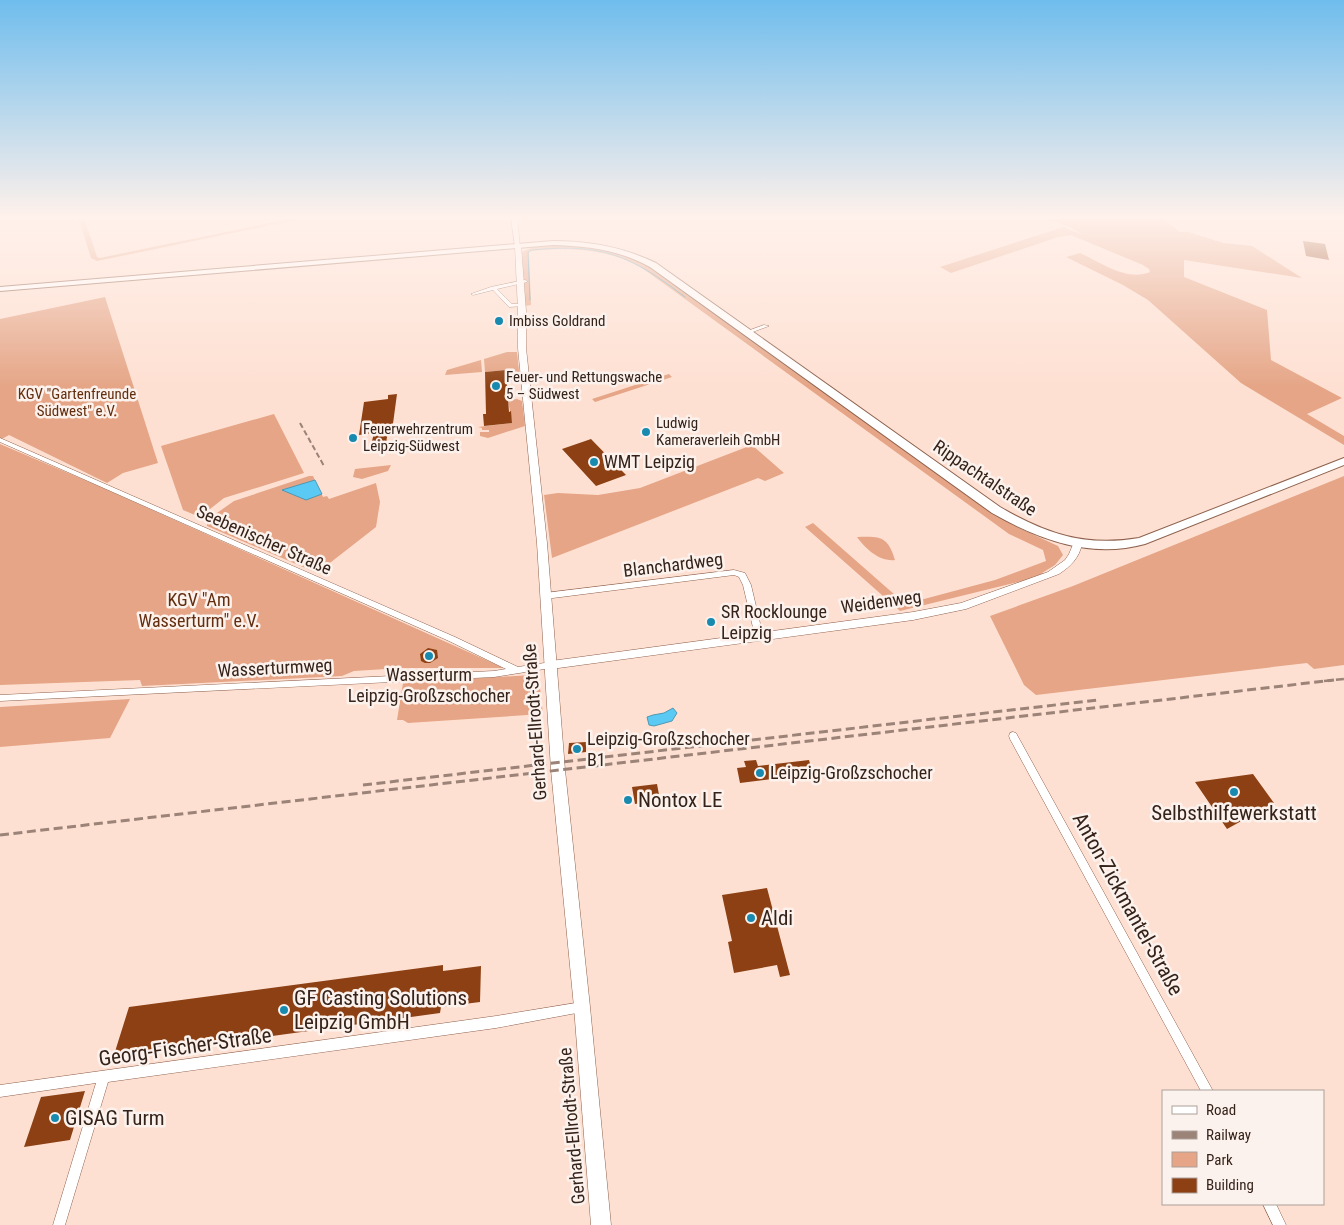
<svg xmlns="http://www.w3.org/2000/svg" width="1344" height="1225" font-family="'Roboto Condensed',sans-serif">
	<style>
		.green { fill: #e5a586 }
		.water { fill: #5acaf4; stroke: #4f98b3 }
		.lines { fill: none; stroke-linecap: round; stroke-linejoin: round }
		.stream { stroke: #4f98b3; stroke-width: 1 }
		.building { fill: #8c4013 }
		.minor-casing { stroke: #8e624e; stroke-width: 1 }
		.tertiary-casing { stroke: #8e624e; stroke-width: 1 }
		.secondary-casing { stroke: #8e624e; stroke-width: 1 }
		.primary-casing { stroke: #8e624e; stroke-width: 2 }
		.minor { fill: #fff; fill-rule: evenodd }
		.tertiary { fill: #fff; fill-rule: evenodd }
		.secondary { fill: #fff; fill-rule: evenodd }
		.primary { fill: #fff; fill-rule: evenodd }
		.rail-far2 { stroke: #9b8378; stroke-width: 2; stroke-dasharray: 5.5 3; stroke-linecap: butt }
		.rail-far1 { stroke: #9b8378; stroke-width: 2.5; stroke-dasharray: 8 4; stroke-linecap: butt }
		.rail { stroke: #9b8378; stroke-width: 3; stroke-dasharray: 9 4.5; stroke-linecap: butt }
		.poi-dot { fill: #198aaf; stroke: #fcf2ed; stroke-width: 2 }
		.labels { text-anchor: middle; stroke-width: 5; stroke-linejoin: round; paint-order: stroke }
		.far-poi-label { font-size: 15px; fill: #35231a; stroke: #fcf2ed; text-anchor: start }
		.far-park-label { font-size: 15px; fill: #632d0f; stroke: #fcf2ed }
		.poi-label { font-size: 18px; fill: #35231a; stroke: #fcf2ed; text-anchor: start }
		.street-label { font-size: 18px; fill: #35231a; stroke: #fcf2ed }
		.park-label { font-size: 18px; fill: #632d0f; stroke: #fcf2ed }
		.near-poi-label { font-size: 21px; fill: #35231a; stroke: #fcf2ed; text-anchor: start }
		.near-street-label { font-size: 21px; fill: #35231a; stroke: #fcf2ed }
	</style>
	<rect width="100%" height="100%" fill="#fee0d2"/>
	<path class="green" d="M78,217H84L97,257L100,258L298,217H311L97,261L91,258Z
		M1043,217H1161L1180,232H1189L1223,243L1252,246L1302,278L1184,260V277L1267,310L1271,360L1342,398L1307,414L1344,436V445L1241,383L1148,300L1123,285L1066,257L1080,253C1100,262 1127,282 1150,272L1149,269L1143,265L1071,235L1058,237L951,273L940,267L1063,227L1083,235L1070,227Z
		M565,245L610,248L654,268L1013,525L1058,546L1063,555L1055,565L1042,573L1051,574L900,611L805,527L813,523L895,595L903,600L913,602L995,580L1046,561L1043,550L1009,534L638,265C604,249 569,247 531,251L529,252L531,305L525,306L522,277V252L533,247Z
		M105,297L158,463L123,473L107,483L9,435L0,440V319Z
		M507,352H517L520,380L507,381L506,370L485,372L484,359Z
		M481,360L482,372L445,375L447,370Z
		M669,374L672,377L595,402L592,399Z
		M517,399L522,401L525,426L488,438L480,436V432H489V430H482V428L478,427L512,423L508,400Z
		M274,414L304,473L224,498L205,513L195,515L183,510L161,446Z
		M0,444L101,487L504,668H402L354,671L342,676L142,686L140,680L0,685Z
		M752,445L784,473L765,481L758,478L552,558L544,495L558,493L598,495L640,488Z
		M391,465L388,471L362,479L353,477L355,469Z
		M309,476H313L323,497L327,496L329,499L376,483L380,502L376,527L317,573L207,526V520L234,501Z
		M1344,476V665L1314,669L1307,663L1036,695L1024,685L990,616L1073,586Z
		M857,537C880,536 888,536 895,560C879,562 865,548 857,537Z
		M531,675L539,679L543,714L408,723L403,720H397L403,683Z
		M130,699L110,738L0,747V707Z"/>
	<path class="water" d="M315,480L322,494L306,500L282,490Z
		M673,708L677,713L672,721L654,726L649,725L647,717L653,715L664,713Z"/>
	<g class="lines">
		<path class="stream" d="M530,300L528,252L532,250C602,243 630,255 685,297"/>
	</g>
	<path class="building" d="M1303,241L1325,244L1329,260L1306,256Z
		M506,370L509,412L511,411L512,423L484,426L483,414H486L485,372Z
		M397,394L392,431L388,432L385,448L370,449L374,433L359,435L364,402L388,399V395Z
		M591,439L626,475L596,486L562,449Z
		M428,648L437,650L438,658L430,663H425L421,661L420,654Z
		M586,742V752L568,754L569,743Z
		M756,760L758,766L809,760L813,774L740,783L737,768L746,767L744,761Z
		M1253,774L1274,803L1227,829L1195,782Z
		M657,784L660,800L635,804L632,787Z
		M767,888L790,975L780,977L777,965L734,973L728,942L732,941L722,895Z
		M443,965V971L481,966L480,1002L441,1007L440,1013L113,1058L129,1007Z
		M85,1091L70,1140L24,1147L41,1097Z"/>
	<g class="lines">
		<g class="minor-casing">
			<path id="minor" d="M525,280L527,281V282L497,289L512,304H522L524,305V306L509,307L493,290L473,295L471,294L491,287Z
				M764,325L769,326L750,333L745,332Z
				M0,438L455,637L518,667L551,662L554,663L555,665L554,667L551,668L494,677L0,701V695L494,671L506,669L449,641L0,442Z
				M734,570L745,573L751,585L763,636L762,638H756L755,636L743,585L739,577L734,575L545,599L541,596L545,593Z
				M1013,732L1016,733L1213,1091H1201L1010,739L1009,736L1010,733Z
				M582,1002L586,1003L587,1007L586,1011L582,1012L496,1028L108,1082L65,1225H53L96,1083L0,1097V1085L496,1016Z
				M1263,1204H1276L1286,1225H1273Z"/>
		</g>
		<g class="tertiary-casing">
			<path id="tertiary" d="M511,217H517L520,247L515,246Z
				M1077,541L1082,544C1079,558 1071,566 1059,574L966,609L913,620L551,669L547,668L546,665L547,662L551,661L913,612L961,603L1048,572L1065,560L1069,554L1074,542Z"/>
		</g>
		<g class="secondary-casing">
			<path id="secondary" d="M518,244L521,246L526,311V348L547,543L565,770L590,1007L611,1225H591L574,1007L551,770L537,543L518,348V311L515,246Z"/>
		</g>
		<g class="primary-casing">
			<path id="primary" d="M553,241C590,241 623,247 656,263L1000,507C1046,534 1085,547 1139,538L1344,458V465L1145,544C1091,559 1039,540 992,513L650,267C619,250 588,246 553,245L0,291V287Z"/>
		</g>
		<use href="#minor" class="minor"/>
		<use href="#tertiary" class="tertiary"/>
		<use href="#secondary" class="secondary"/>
		<use href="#primary" class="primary"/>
		<path class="rail-far2" d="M300,423L324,466"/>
		<path class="rail-far1" d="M1324,681L1344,679"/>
		<path class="rail" d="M363,785L1098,700
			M0,835L1334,680"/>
	</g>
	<linearGradient id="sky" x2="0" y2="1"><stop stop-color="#6fbded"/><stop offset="0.56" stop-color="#fff1eb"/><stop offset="1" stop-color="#fff1eb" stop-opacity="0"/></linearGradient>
	<rect width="1344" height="388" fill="url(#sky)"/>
	<g class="poi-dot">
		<circle cx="499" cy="321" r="5"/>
		<circle cx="496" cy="386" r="5"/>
		<circle cx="646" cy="432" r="5"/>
		<circle cx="353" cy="438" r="5"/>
		<circle cx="594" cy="462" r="5"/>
		<circle cx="711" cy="622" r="5"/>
		<circle cx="429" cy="656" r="5"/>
		<circle cx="577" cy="749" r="5"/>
		<circle cx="760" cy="773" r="5"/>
		<circle cx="1234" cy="792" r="5"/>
		<circle cx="628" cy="800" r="5"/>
		<circle cx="751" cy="918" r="5"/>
		<circle cx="284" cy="1010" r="5"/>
		<circle cx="55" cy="1118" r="5"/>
	</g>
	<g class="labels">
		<g class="far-poi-label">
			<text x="509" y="326">Imbiss Goldrand</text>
			<text x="506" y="382">Feuer- und Rettungswache<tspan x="506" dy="17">5 – Südwest</tspan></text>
			<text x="656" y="428">Ludwig<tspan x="656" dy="17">Kameraverleih GmbH</tspan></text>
			<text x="363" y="434">Feuerwehrzentrum<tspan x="363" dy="17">Leipzig-Südwest</tspan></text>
		</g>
		<g class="far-park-label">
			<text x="77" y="399">KGV "Gartenfreunde<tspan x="77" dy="17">Südwest" e.V.</tspan></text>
		</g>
		<g class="poi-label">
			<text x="604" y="468">WMT Leipzig</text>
			<text x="721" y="618">SR Rocklounge<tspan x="721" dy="21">Leipzig</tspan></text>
			<text x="429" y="681" text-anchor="middle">Wasserturm<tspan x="429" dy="21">Leipzig-Großzschocher</tspan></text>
			<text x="587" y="745">Leipzig-Großzschocher<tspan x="587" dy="21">B1</tspan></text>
			<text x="770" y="779">Leipzig-Großzschocher</text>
		</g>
		<g class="street-label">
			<text transform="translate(985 478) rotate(34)" y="6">Rippachtalstraße</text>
			<text transform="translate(264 540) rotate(24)" y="6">Seebenischer Straße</text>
			<text transform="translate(673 565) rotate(-7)" y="6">Blanchardweg</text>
			<text transform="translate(881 602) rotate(-8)" y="6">Weidenweg</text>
			<text transform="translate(275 668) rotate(-3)" y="6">Wasserturmweg</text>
			<text transform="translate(535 722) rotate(-94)" y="6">Gerhard-Ellrodt-Straße</text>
			<text transform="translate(572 1126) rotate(-95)" y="6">Gerhard-Ellrodt-Straße</text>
		</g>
		<g class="park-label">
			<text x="199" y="606">KGV "Am<tspan x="199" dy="21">Wasserturm" e.V.</tspan></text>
		</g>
		<g class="near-poi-label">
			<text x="638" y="807">Nontox LE</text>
			<text x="1234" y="820" text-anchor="middle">Selbsthilfewerkstatt</text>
			<text x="761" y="925">Aldi</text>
			<text x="294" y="1005">GF Casting Solutions<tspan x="294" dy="24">Leipzig GmbH</tspan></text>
			<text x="65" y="1125">GISAG Turm</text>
		</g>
		<g class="near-street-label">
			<text transform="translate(1128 904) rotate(61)" y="7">Anton-Zickmantel-Straße</text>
			<text transform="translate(185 1047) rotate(-8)" y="7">Georg-Fischer-Straße</text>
		</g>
	</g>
	<rect x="1162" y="1090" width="162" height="115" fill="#fcf2ed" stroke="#ac9f99"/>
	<rect x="1172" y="1106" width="25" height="8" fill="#ffffff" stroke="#ac9f99"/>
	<text x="1206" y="1115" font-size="15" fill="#35231a">Road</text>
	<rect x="1172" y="1131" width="25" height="8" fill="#9b8378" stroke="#ac9f99"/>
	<text x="1206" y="1140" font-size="15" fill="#35231a">Railway</text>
	<rect x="1172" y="1152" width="25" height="15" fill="#e5a586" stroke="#ac9f99"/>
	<text x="1206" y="1165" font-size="15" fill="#35231a">Park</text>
	<rect x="1172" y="1178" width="25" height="15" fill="#8c4013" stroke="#ac9f99"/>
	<text x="1206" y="1190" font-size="15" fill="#35231a">Building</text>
</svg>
